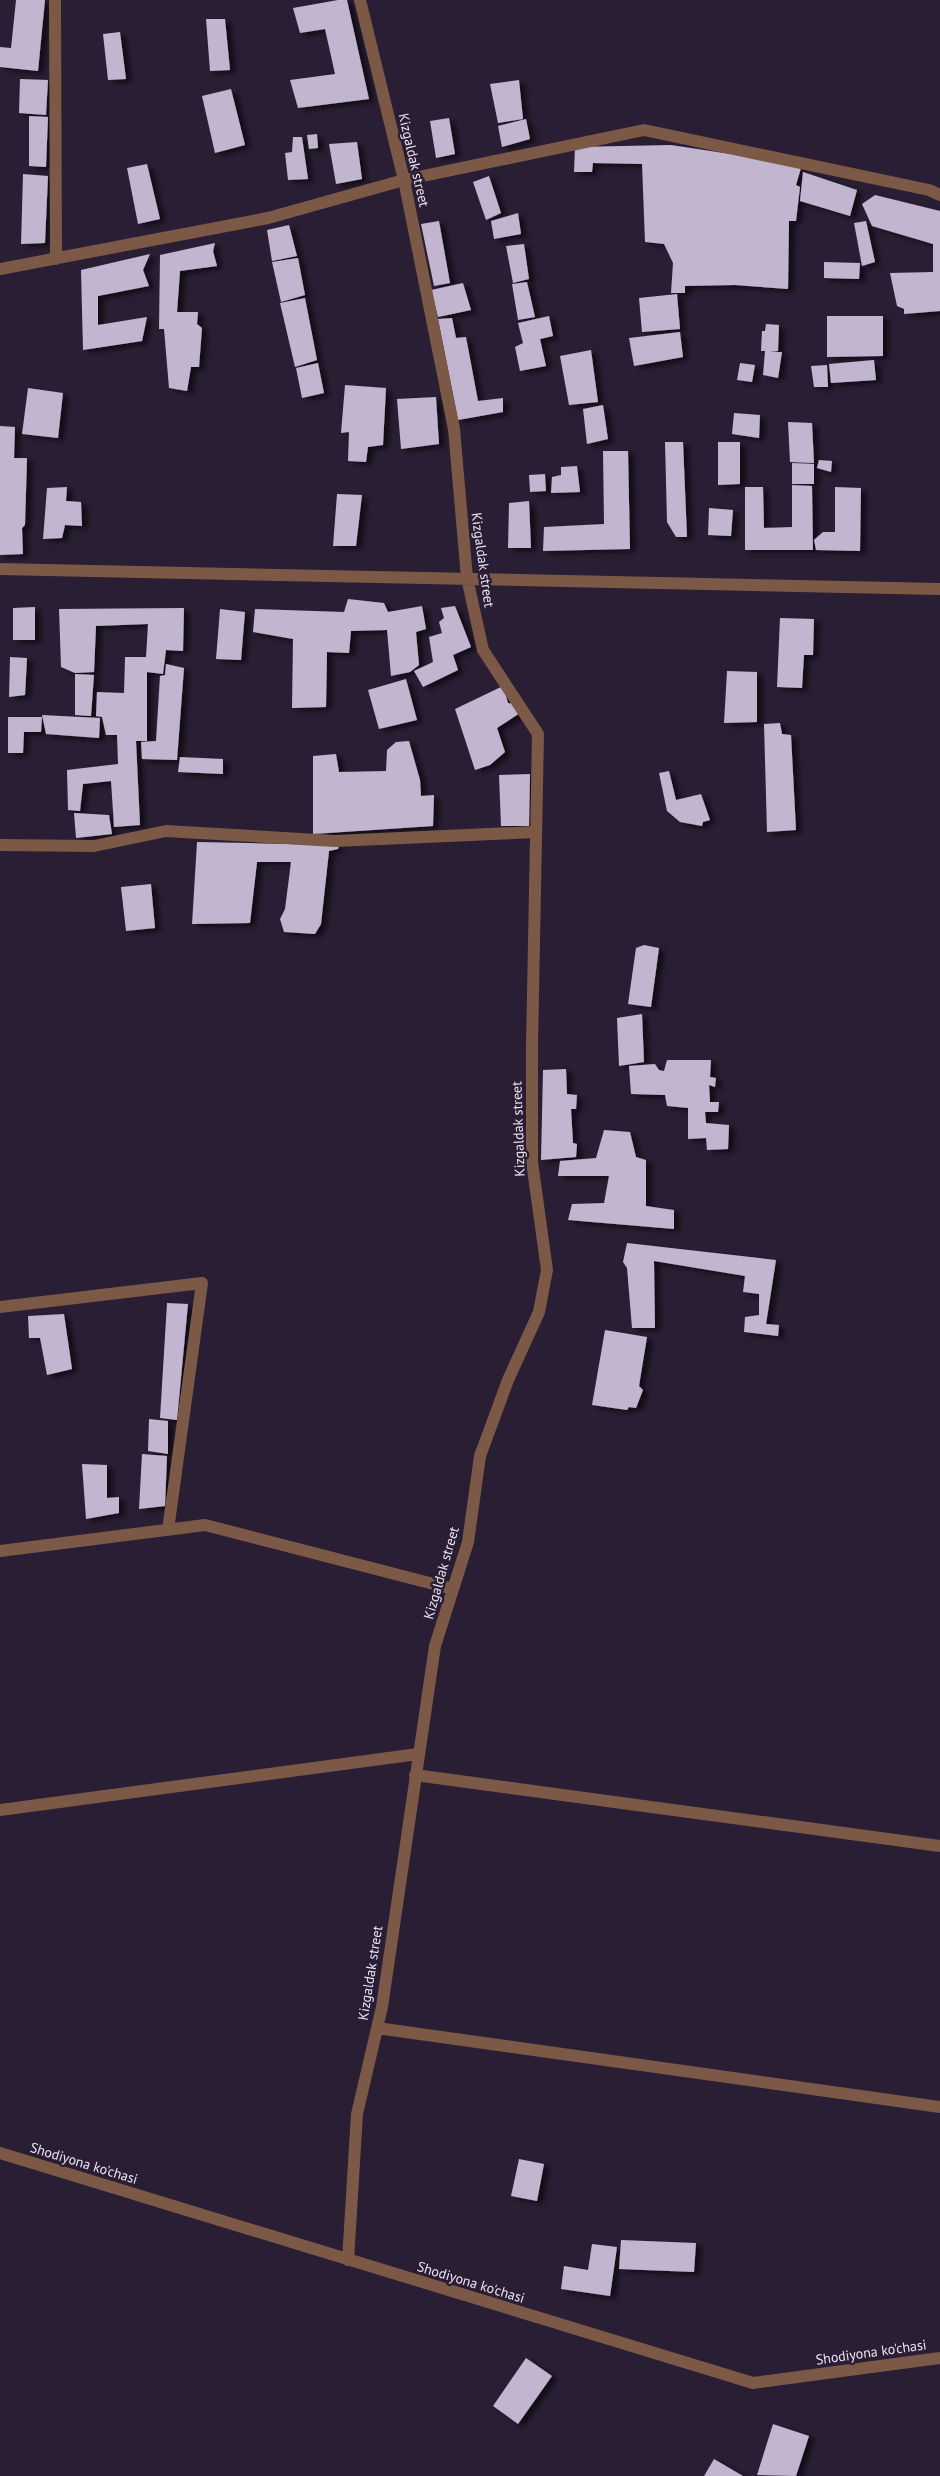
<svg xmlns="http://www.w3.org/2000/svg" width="940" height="2476" font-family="'PT Sans',sans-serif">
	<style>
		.building { fill: #c2b5d0; filter: url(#shadow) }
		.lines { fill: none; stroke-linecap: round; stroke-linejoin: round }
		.minor { stroke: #7c5947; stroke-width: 12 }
		.labels { text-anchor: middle; stroke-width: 5; stroke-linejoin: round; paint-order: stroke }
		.street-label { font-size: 14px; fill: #eae3f1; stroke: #291e33 }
	</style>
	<defs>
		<filter id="shadow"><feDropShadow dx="5.5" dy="3" stdDeviation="2.5" flood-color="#0009"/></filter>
	</defs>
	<rect width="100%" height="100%" fill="#291e33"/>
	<path class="building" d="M16,0H45L38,71L0,67V47L11,48Z
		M338,0H347L369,99L298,108L290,80L335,74L325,29L300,33L293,8Z
		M206,19H225L230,70L210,71Z
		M120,32L126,79L108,80L103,34Z
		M20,79L48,80L46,115L19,113Z
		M519,80L523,119L498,123L490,84Z
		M231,89L245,145L215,153L202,96Z
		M29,116L48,117L46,167L29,166Z
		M449,118L455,154L436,158L430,121Z
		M526,119L530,139L502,147L498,126Z
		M317,134L318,148L309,149L307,135Z
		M293,137H302L308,179L288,180L285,153L292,152Z
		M357,142L362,179L336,184L329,144Z
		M671,145L737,155L801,168L796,185L800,187L796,221H789L788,289L735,285L685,286V293H671L673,263L664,244L645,242L642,164L593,163L592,172H574L575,147Z
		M147,164L160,219L138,224L127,168Z
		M803,172L857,190L850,216L800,201Z
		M23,174L48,176L45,243L21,244Z
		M489,176L501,213L486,220L473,182Z
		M875,195L940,211V311L904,314V309L897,306L890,273L933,272V244L872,226L862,204Z
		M518,213L521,234L494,239L491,221Z
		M439,221L450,283L434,286L421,224Z
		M866,221L875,262L862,266L854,223Z
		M289,225L297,256L272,261L267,230Z
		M215,243L213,251L217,266L180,271L177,312H198L197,324L202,328L199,367H191L187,391L169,388L164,329H159L160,255Z
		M524,244L529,279L513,283L506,246Z
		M150,254L143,270L149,286L98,296V325L147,317L142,341L83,350L81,270Z
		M298,258L305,295L281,302L272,262Z
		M824,262L860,263L859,279L824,278Z
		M527,282L535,317L518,320L512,284Z
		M463,283L471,310L438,317L431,290Z
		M677,294L680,329L642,332L639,298Z
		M305,298L317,360L295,367L280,303Z
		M549,316L553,336L540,339L546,366L520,371L515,347L523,343L518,323Z
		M827,316H883V356L827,357Z
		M452,318L456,338L466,337L478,401L503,398V412L458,420L438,319Z
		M766,324L779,325L778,351L770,352H782L778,378L763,375L765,351H761L762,331H765Z
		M680,332L683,357L634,366L629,338Z
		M591,350L598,402L569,405L560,356Z
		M874,360L876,380L831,383L829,364Z
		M318,363L324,393L302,398L296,368Z
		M740,363L755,365L752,382L737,380Z
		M827,365L828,387H814L811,366Z
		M345,385L386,388L383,445L368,447L366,462L348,461L349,432L341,433Z
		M28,388L63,393L58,438L22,434Z
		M436,397L439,444L401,449L397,399Z
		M603,405L608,439L587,444L583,409Z
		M734,413L760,415L759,438L732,434Z
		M788,422L812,423L814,463L790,462Z
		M0,426L15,427L14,458H27L25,525L22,528L23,554L0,555Z
		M665,442H683L687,537H676L667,522Z
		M718,442H740V484L718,485Z
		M603,451H628L630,549L543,551L544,527L604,524Z
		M819,460L832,461L831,472L817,468Z
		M792,463L814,464V484H792Z
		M577,466L580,492L551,493L552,477L561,475V467Z
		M545,474L546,491L530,492L529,475Z
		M792,485L812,486L813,550H745V487H763L764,528L792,527Z
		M67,487L66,501L81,502L82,526L65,525L62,538L43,539L47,488Z
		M835,487L861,488L860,551L816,550L814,540L823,532H835Z
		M337,494L362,495L356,546H333Z
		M529,501L531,548H508L509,503Z
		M709,508L733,510L731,536L708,535Z
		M348,599L384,603L388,612L422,606L426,629L416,632L419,665L410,672L391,676L387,630L351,631L349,653L327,652L326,707L292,708L293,639L253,632L255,609L344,612Z
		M455,606L471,647L453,655L458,670L423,687L414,671L433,662L429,637L442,633L439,622L444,618L441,608Z
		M35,607V640H13V608Z
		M184,608L183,651L166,650L163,674L147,672V741H136L140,825L114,827L111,781L83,784L80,811L68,810L67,770L118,764L117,735H106L102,717L96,716L97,692L124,693L125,657H146L148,624L96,626L94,672L75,673L61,667L59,609Z
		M220,609L245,612L241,660L216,659Z
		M780,618L814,619L813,655H804L802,688L777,687Z
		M10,657L27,658L25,695L9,697Z
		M166,664L184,668L177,760L142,759L141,742L156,741L160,676L165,675Z
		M727,671L757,672V722L724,723Z
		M75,674L94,675L91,716L75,715Z
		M406,679L417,720L379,729L368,690Z
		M503,686L508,703L514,704L520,713L497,728L505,752L490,765L475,770L455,709Z
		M42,715L100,718L99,738L46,734Z
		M8,717H42L41,732H24L23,753H8Z
		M780,723L782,734L791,735L796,830L767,832L764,724Z
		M409,741L420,780L421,796L434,795L433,826L313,834V756L336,754L339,772L386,771L387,750L396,742Z
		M180,757L223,759V774L178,772Z
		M669,771L676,800L701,794L710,820L703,822L702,826L680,822L667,811L659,773Z
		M530,774L529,826H501L499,775Z
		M74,813L109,815L112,834L76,838Z
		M197,842L339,845L338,849L329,851L321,924L315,934L284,932L280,919L285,909L291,862H257L250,923L192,924Z
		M151,884L155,928L126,931L121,887Z
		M644,945L659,948L651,1007L628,1004L636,948Z
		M642,1014L644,1062L619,1066L617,1018Z
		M667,1060H711L710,1077L716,1078L715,1087L709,1085L710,1102H719L718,1112H705L706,1123L729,1125L728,1149L707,1150L706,1138L688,1139V1108L667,1106L665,1095L631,1094L629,1066L655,1064L659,1070L664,1071Z
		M566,1069L567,1094L577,1095L576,1109H571L573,1143L577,1144L576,1157L541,1160L543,1070Z
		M604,1130L630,1132L636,1157L646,1160V1206L674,1210V1229L568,1220L572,1204L604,1203L609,1176H558L560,1161L596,1158Z
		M627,1243L776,1260L766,1324L779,1325L778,1336L744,1332L745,1317L759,1315V1294L743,1292L745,1276L654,1261L655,1328H632L627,1268L623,1262Z
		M167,1303L188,1304L177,1420L160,1418Z
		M64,1314L72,1369L47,1375L40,1338H29L28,1316Z
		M605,1330L647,1337L639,1386L643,1390L636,1408L629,1407L627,1410L592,1405Z
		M149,1419L168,1421V1454L148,1451Z
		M142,1454L167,1456L165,1506L139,1509Z
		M82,1464L107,1465V1498L119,1497V1513L86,1519Z
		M519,2159L544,2164L537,2201L511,2196Z
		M621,2240L696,2243L694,2272L619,2269Z
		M592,2244L617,2247L610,2296L561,2289L564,2266L588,2270Z
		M526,2358L552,2376L518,2424L493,2406Z
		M773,2424L809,2436L796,2476L757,2475Z
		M714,2459L743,2476H704Z"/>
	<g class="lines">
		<path class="minor" d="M55,0L56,259
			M0,269L268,218L404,180L644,130L929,190L940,195
			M0,569L940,589
			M0,845L94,846L166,831L335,841L535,832
			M0,1307L202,1283L168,1530
			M0,1551L205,1525L453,1589
			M415,1775L940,1846
			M0,1810L418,1754
			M377,2028L940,2107
			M0,2153L753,2383L940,2358
			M348,2260L357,2114L382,2007L435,1646L468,1542L480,1456L508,1380L539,1312L547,1270L532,1162V1046L538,734L483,650L467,578L454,429L404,180L360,0"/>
	</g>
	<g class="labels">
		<g class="street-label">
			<text transform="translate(414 160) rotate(77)" y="5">Kizgaldak street</text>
			<text transform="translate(483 560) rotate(82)" y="5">Kizgaldak street</text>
			<text transform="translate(518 1129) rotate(-92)" y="5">Kizgaldak street</text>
			<text transform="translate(441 1573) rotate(-74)" y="5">Kizgaldak street</text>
			<text transform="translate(370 1973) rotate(-81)" y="5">Kizgaldak street</text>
			<text transform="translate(84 2163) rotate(17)" y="5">Shodiyona ko'chasi</text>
			<text transform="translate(471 2282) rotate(17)" y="5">Shodiyona ko'chasi</text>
			<text transform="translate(871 2352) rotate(-8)" y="5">Shodiyona ko'chasi</text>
		</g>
	</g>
</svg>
